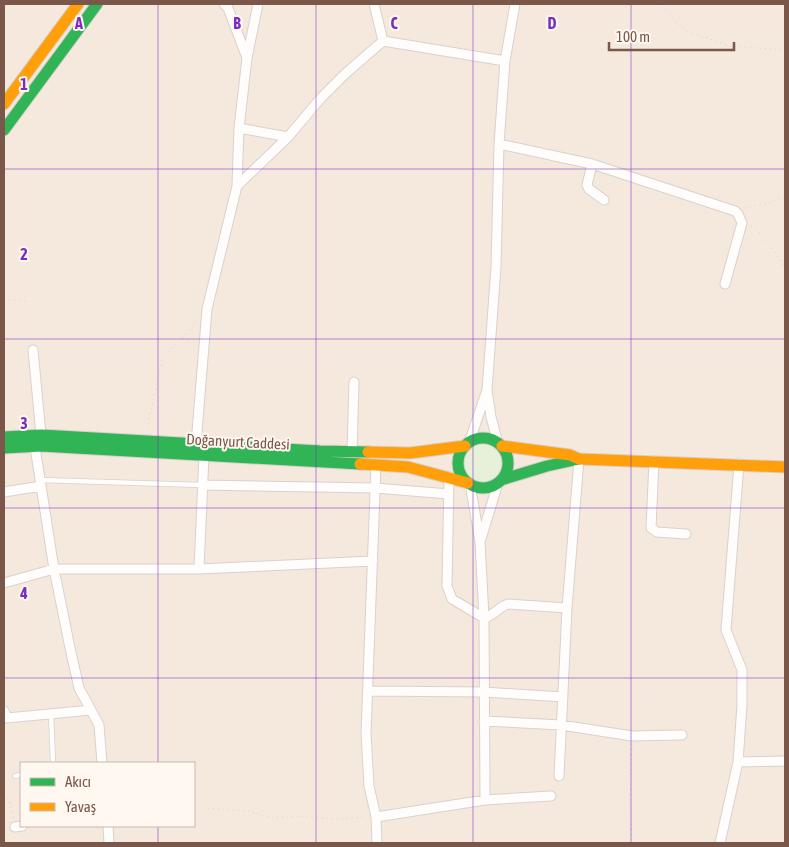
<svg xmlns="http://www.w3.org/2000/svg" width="789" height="847" font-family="'Asap Condensed',sans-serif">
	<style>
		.residential { fill: #f5e9de; fill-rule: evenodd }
		.green { fill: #e7f0d8 }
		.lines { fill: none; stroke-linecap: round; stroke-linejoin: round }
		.lane-casing { stroke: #d9d1cc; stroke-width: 6 }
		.street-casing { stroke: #d9d1cc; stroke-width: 11 }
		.fast-casing { stroke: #d9cfca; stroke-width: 13 }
		.slow-casing { stroke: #d9cfca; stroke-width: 13 }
		.path { stroke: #dcd2ce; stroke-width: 1; stroke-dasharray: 1 4; stroke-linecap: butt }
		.lane { stroke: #fefdfc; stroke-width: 4.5 }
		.street { stroke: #fefdfc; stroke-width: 9 }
		.fast { stroke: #30b455; stroke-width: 11 }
		.slow { stroke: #ff9f0a; stroke-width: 11 }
		.grid { fill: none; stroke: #7b2cbf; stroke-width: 1; stroke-opacity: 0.55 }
		.labels { text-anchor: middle; stroke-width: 4; stroke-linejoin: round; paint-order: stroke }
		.street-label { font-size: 15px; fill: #7b574a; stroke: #fff8f1 }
		.grid-label { font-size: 16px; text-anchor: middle; font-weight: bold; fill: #7b2cbf; stroke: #fff8f1; stroke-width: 4; stroke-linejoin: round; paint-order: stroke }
	</style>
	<rect width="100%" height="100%" fill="#f9f4ee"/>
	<path class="residential" d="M4,4H785V843H4ZM21,763H194V826H21Z"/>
	<path class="green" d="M462 463a21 21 0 1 1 42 0a21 21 0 1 1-42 0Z"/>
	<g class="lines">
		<g class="lane-casing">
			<path id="lane" d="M40,480L202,485
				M51,714L53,763
				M15,776L21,775"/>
		</g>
		<g class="street-casing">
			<path id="street" d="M224,4L228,8L247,58
				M374,4L383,41
				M383,41L505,61
				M239,128L288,137
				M499,144L592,164L735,211L738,214L742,223L725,284
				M592,164L587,185L589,189L604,200
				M237,186L288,137L321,98L345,74L383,41
				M33,350L41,435
				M469,443L486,393
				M498,443L491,417L487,390L496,267L499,144L505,61L515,4
				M196,444L207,309L237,186L239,128L247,58L258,4
				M35,447L54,569L70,648L79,688L99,725L102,763
				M352,451L354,382
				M654,461L651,528L657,532L686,534
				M376,465L366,733L369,786L376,817L377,843
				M449,477L447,586L452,599L484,618C494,616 498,607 508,604L567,608
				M470,484L480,542L484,618L485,800
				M202,485L375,488L449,494
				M4,492L41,486
				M481,539L498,483
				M199,569L204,455
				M4,583L54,569H199L373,561
				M368,691L484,692L563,697
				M4,711L7,718L91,710
				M484,721L561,725L632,736L682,735
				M738,762L785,761
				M559,776L567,608L579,459
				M376,817L485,800L551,796
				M108,826L109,843
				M15,827L22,826
				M720,843L738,762L742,705V670L726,630L739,464"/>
		</g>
		<g class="fast-casing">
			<path id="fast" d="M4,130L97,4
				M4,437L41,435L320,451L368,452
				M458 463a25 25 0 1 1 50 0a25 25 0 1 1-50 0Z
				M4,448L41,446L360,464
				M501,480L547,466L579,459"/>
		</g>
		<g class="slow-casing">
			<path id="slow" d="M4,104L78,4
				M502,446L570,455L579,459L785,467
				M368,452L410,453L465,446
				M360,464L408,467L468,483"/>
		</g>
		<path class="path" d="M658,4L665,10L677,23L687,31L730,46L784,50
			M745,208L771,202L785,197
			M751,226L759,232L785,267
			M4,301L15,300L29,302
			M183,339L196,342
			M147,429L162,361C171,346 186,335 197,321
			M632,744L630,804L632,843
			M4,794L10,802L14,818
			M203,808L249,811L263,816L278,818L299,816L335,819L366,817"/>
		<use href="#lane" class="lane"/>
		<use href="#street" class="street"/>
		<use href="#fast" class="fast"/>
		<use href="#slow" class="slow"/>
	</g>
	<path class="grid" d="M158,4V763M316,4V843M473,4V843M631,4V843M4,169H785M4,339H785M4,508H785M4,678H785M158,826V843"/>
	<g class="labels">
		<g class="street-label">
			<text transform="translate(238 442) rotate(3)" y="5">Doğanyurt Caddesi</text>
		</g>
	</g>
	<g class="grid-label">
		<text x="79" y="29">A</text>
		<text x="237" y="29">B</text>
		<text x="394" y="29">C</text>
		<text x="552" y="29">D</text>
		<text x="24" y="90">1</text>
		<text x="24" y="260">2</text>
		<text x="24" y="429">3</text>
		<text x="24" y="599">4</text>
	</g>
	<rect width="789" height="847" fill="none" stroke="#7b574a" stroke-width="10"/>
	<rect x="20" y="762" width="175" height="65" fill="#fff8f1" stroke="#cab8ae"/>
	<rect x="30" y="778" width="25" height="8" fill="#30b455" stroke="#cab8ae"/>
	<text x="65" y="787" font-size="15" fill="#7b574a">Akıcı</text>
	<rect x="30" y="803" width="25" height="8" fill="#ff9f0a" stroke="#cab8ae"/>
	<text x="65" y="812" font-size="15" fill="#7b574a">Yavaş</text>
	<path d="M609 42v8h125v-8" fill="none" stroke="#7b574a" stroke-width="2.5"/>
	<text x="616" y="42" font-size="15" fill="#7b574a" stroke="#fff8f1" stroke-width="4" paint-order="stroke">100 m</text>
</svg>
